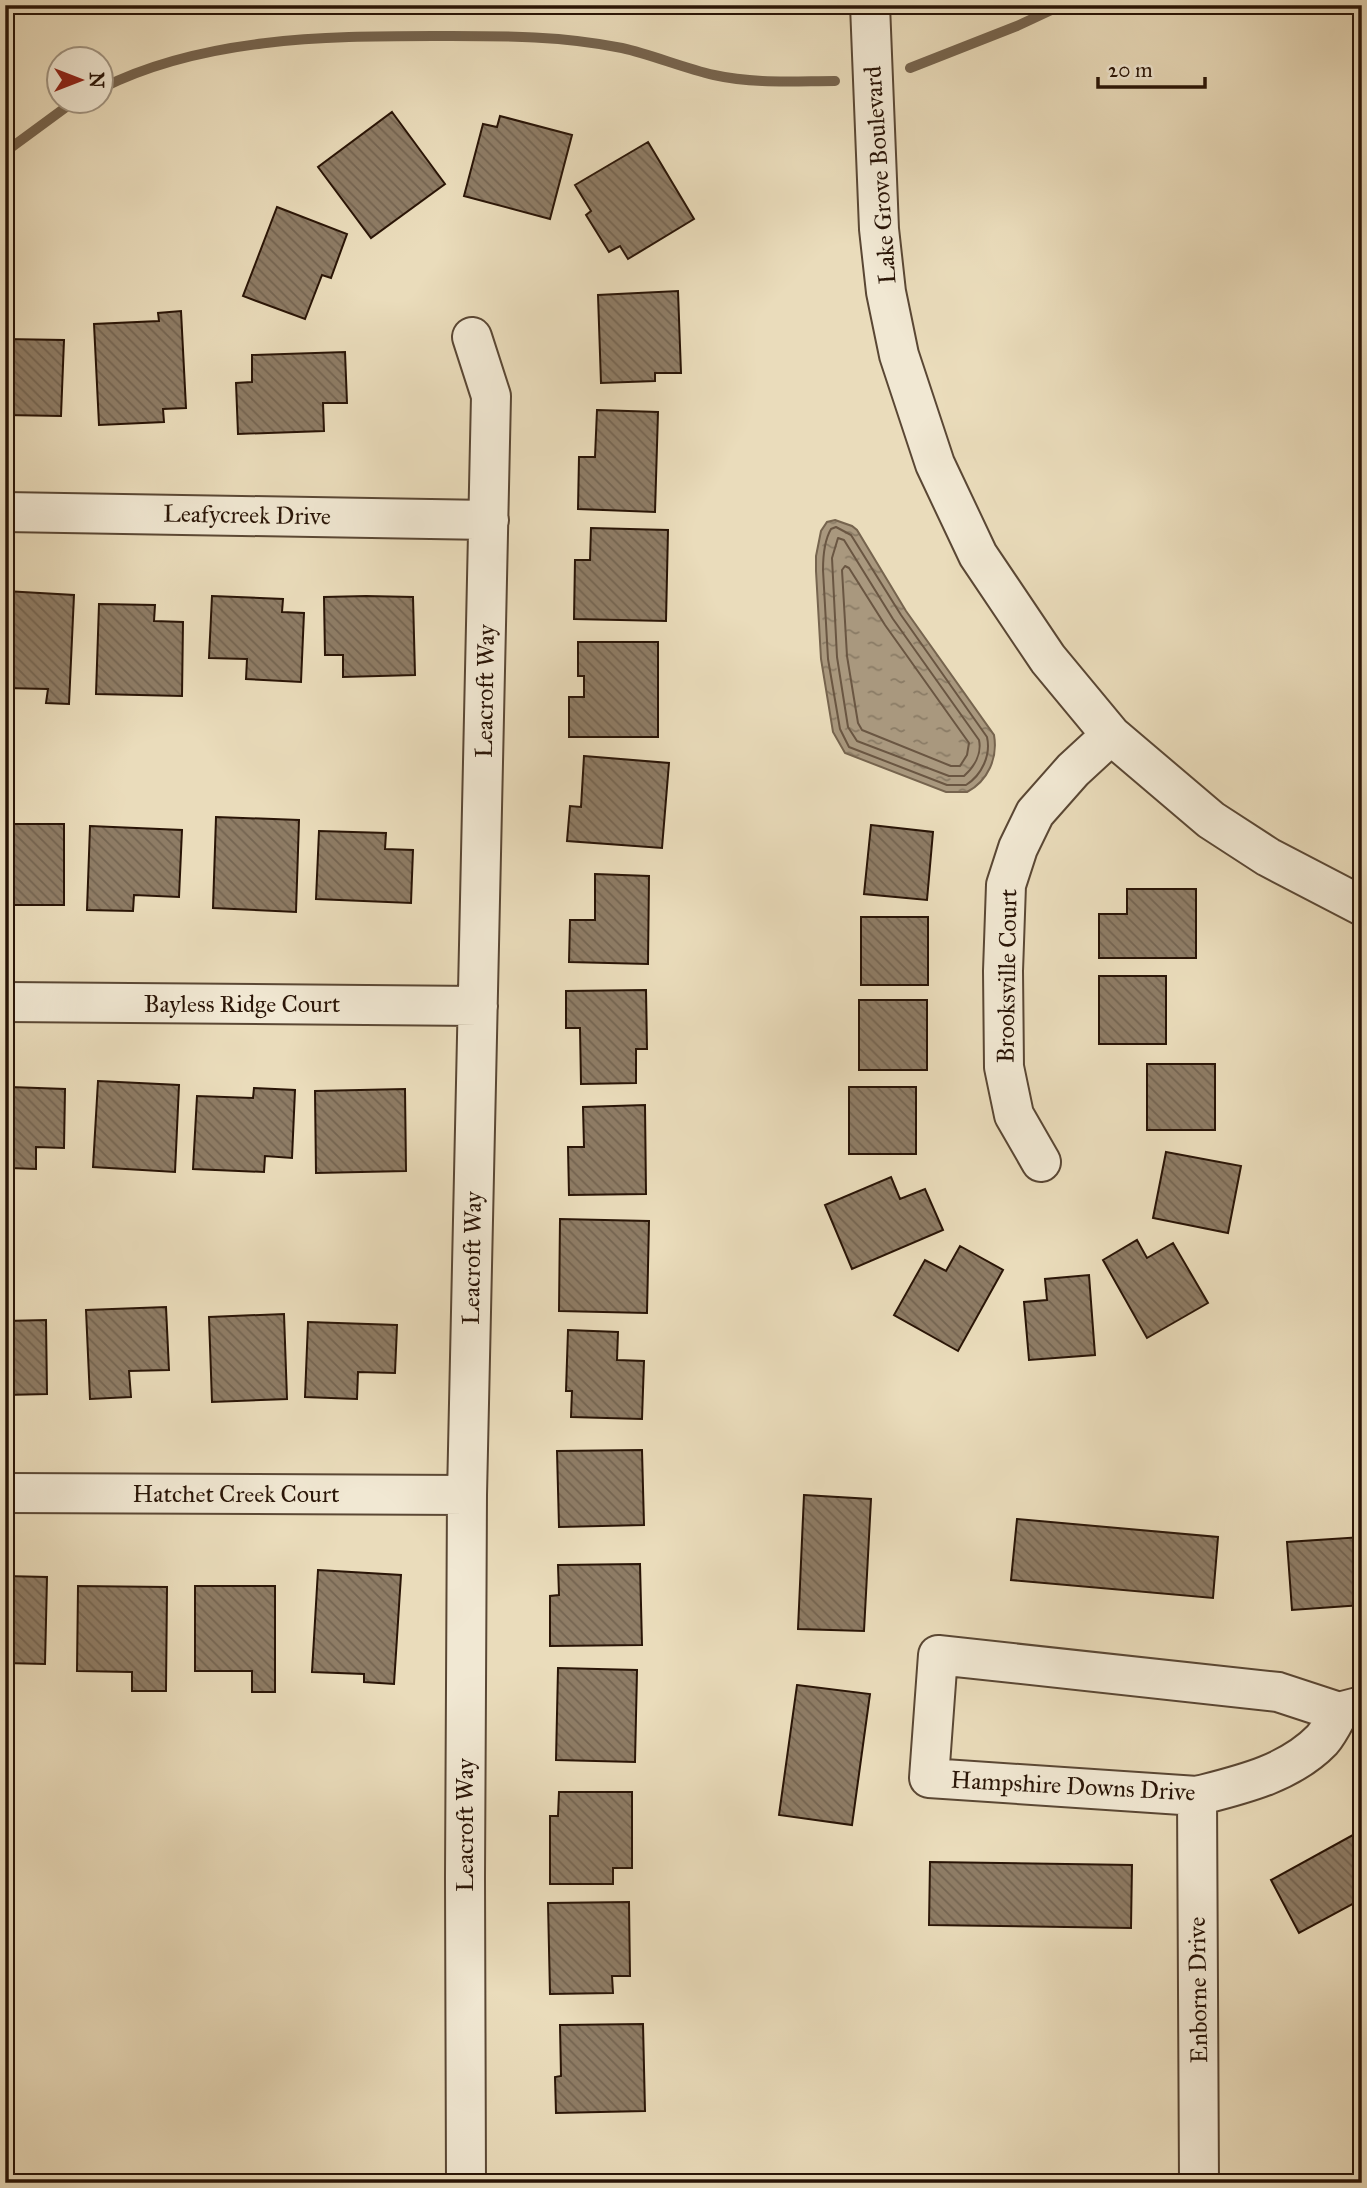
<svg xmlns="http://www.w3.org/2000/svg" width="1367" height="2188" font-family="'IM FELL Great Primer',serif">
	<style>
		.water { fill: url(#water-ripples); stroke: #76644e; stroke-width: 2 }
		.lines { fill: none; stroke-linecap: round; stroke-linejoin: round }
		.shore { stroke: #6a5642; stroke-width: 2 }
		.stream { stroke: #76644e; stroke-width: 10 }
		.building { fill: url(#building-back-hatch); stroke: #2a1507; stroke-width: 2 }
		.minor-casing { stroke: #5a4734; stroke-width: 42 }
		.minor { stroke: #f1e8d3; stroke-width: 38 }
		.labels { text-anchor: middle; stroke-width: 7; stroke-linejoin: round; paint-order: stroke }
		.street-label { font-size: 24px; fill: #2a1507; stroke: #f1e8d3 }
	</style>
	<defs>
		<pattern id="water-ripples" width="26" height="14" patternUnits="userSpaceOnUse" patternTransform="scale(1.75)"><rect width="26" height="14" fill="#a9987e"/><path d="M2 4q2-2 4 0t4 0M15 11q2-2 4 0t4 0" fill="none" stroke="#8a7b65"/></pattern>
		<pattern id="building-back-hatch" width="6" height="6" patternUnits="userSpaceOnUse" patternTransform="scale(1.75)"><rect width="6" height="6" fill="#8e7c65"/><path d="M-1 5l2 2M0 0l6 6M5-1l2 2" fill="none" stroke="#746451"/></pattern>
	</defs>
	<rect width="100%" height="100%" fill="#eadcbb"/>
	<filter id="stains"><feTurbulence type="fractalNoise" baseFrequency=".00286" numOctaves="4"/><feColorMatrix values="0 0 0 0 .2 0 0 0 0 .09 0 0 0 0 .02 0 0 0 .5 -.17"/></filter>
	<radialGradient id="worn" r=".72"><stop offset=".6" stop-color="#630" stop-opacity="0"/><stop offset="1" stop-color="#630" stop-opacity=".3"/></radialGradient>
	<path class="water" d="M835,520L852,526L857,530L906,611L994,735C998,758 988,781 967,792H946L845,753L833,732L821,659L816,571V556L821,531L827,522Z"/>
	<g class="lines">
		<path class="shore" d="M836,527L851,535L901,615L987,737C991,755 982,775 966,785H947L849,747L840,729L828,659L823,570C823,556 824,541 831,529Z
			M838,538L844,540L893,619L979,740C982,754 974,767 964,776H949L857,741L848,727L837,657L832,558Z
			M845,566L849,568L885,625L969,743L967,755L960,766H951L862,730L858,723L847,656L842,570Z"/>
		<path class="stream" d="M910,68L1017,26L1062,5
			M102,88C202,38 323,36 433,36C497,36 560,35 622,48C653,55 683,68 714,75C754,84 795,81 835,81
			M5,152L73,102"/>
	</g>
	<path class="building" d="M392,112L445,184L371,238L318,167Z
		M500,116L572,135L550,219L464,196L483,124L497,127Z
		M648,142L694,219L628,259L620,246L609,252L586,215L591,211L575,185Z
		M277,207L347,234L331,278L322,275L305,319L243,296Z
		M678,291L681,373H655V381L601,383L598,295Z
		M181,311L186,408L163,409L164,422L99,425L94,324L159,321L158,313Z
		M5,339L64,340L61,416L5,415Z
		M345,352L347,403H323L324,431L238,434L236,383L252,382V355Z
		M597,410L658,412L655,512L578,509L579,457H595Z
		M591,528L668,530L666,621L574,619L575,560H590Z
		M5,591L74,595L69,704L46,703L48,689L5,688Z
		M212,596L283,599L282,612L304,613L301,682L246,679L247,659L209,658Z
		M366,596L413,597L415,675L343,677V655H325L324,597Z
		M99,604L155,605L154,621L183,622L182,696L96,694Z
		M578,642H658V737H569V697H584V676H578Z
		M584,756L669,763L662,848L567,841L570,806L581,807Z
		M216,817L299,820L296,912L213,908Z
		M5,824H64V905H5Z
		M871,825L933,832L927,900L864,894Z
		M90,826L182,830L179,897L134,895L133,911L87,910Z
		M319,831L386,833L385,849L413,850L411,903L316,899Z
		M595,874L649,876L648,964L569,962L570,920H595Z
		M1127,889H1196V958H1099V914H1127Z
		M861,917H928V985H861Z
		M1099,976H1166V1044H1099Z
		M646,990L647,1049H636V1083L581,1084L580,1028H566V991Z
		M859,1000H927V1070H859Z
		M1147,1064H1215V1130H1147Z
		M98,1081L179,1085L175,1172L93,1167Z
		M10,1087L65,1089L64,1148L36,1147V1169L10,1168L11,1162H5V1095H9Z
		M849,1087H916V1154H849Z
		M254,1088L295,1090L292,1158L265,1156L264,1172L193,1169L197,1096L253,1098Z
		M405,1089L406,1171L316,1173L315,1091Z
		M645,1105L646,1194L569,1195L568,1147H584L583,1107Z
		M1166,1152L1241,1166L1228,1233L1153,1218Z
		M891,1177L900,1199L925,1189L943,1230L852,1269L825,1205Z
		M560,1219L649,1221L647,1313L559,1311Z
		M1137,1240L1147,1258L1173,1243L1208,1303L1147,1338L1103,1260Z
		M960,1246L1003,1270L958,1351L894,1315L925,1260L946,1271Z
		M1089,1275L1095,1355L1029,1360L1024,1302L1047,1300L1045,1279Z
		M166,1307L169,1370L129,1371L131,1397L90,1399L86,1310Z
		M284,1314L287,1399L212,1402L209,1317Z
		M46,1320L47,1394L5,1395V1321Z
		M308,1322L397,1325L395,1373L358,1372L357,1399L305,1397Z
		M568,1330L618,1332L617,1360L644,1361L642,1419L571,1417L572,1391H566Z
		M642,1450L644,1525L559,1527L557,1451Z
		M804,1495L871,1499L864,1631L798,1629Z
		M1017,1519L1218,1537L1213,1598L1011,1580Z
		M1362,1537V1605L1292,1610L1287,1542Z
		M640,1564L642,1645L550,1646V1596L559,1595L558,1565Z
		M318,1570L401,1575L394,1684L364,1682V1674L312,1672Z
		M5,1576L47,1577L45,1664L5,1663Z
		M78,1586L167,1587L166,1691H132V1672L77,1671Z
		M195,1586H275V1692H252V1671H195Z
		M558,1668L637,1670L635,1762L556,1760Z
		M797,1685L870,1694L852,1825L779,1815Z
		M559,1792H632V1868H613V1884H550V1816H558Z
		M1362,1830V1899L1299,1933L1271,1880Z
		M930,1862L1132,1865L1131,1928L929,1925Z
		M629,1902L630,1976H612L613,1993L550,1994L548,1903Z
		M643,2024L645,2111L556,2113L555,2077L561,2076L560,2025Z"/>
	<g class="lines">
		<g class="minor-casing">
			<path id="minor" d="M870,5L879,229L886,292L899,355L935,464L978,555L1048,659L1111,735L1211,820L1268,857L1362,906
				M5,512L489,520
				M5,1002L478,1006
				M1041,1162L1014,1115L1004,1067L1003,971L1006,885L1018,848L1035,813L1073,770L1111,735
				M5,1493L467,1495
				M1339,1712C1334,1721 1329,1732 1322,1740C1289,1774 1240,1785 1197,1796L929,1778L938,1655L1278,1692L1339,1712L1362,1706
				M1197,1796L1199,2183
				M466,2183L465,1878L467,1495L491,396L472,337"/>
		</g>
		<use href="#minor" class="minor"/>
	</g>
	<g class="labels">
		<g class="street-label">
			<text transform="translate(880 175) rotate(-94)" y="8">Lake Grove Boulevard</text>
			<text transform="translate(247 515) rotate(1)" y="8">Leafycreek Drive</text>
			<text transform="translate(485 691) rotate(-89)" y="8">Leacroft Way</text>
			<text transform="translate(1007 976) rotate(-89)" y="8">Brooksville Court</text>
			<text x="242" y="1012">Bayless Ridge Court</text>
			<text transform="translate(472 1258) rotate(-89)" y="8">Leacroft Way</text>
			<text x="236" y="1502">Hatchet Creek Court</text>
			<text transform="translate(1073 1786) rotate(3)" y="8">Hampshire Downs Drive</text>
			<text transform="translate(465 1825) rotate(-90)" y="8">Leacroft Way</text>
			<text transform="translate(1198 1990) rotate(-91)" y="8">Enborne Drive</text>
		</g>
	</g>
	<rect width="1367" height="2188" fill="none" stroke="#eadcbb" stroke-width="28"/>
	<rect x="7" y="7" width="1353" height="2174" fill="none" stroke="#2a1507" stroke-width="3.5"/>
	<rect x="14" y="14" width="1339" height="2160" fill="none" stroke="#2a1507" stroke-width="2"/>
	<g transform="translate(80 80) rotate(90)"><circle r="33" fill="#f1e8d3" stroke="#a19481" stroke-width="2"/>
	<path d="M0-5L12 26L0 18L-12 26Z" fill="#8f2418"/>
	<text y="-10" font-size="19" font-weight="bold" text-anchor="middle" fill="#2a1507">N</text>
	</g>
	<path d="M1098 77v10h107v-10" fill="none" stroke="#2a1507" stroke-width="3.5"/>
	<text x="1108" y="77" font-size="21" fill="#2a1507" stroke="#f1e8d3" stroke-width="5" paint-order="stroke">20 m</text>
	<rect width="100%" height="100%" filter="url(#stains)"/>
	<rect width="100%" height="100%" fill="url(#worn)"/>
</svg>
